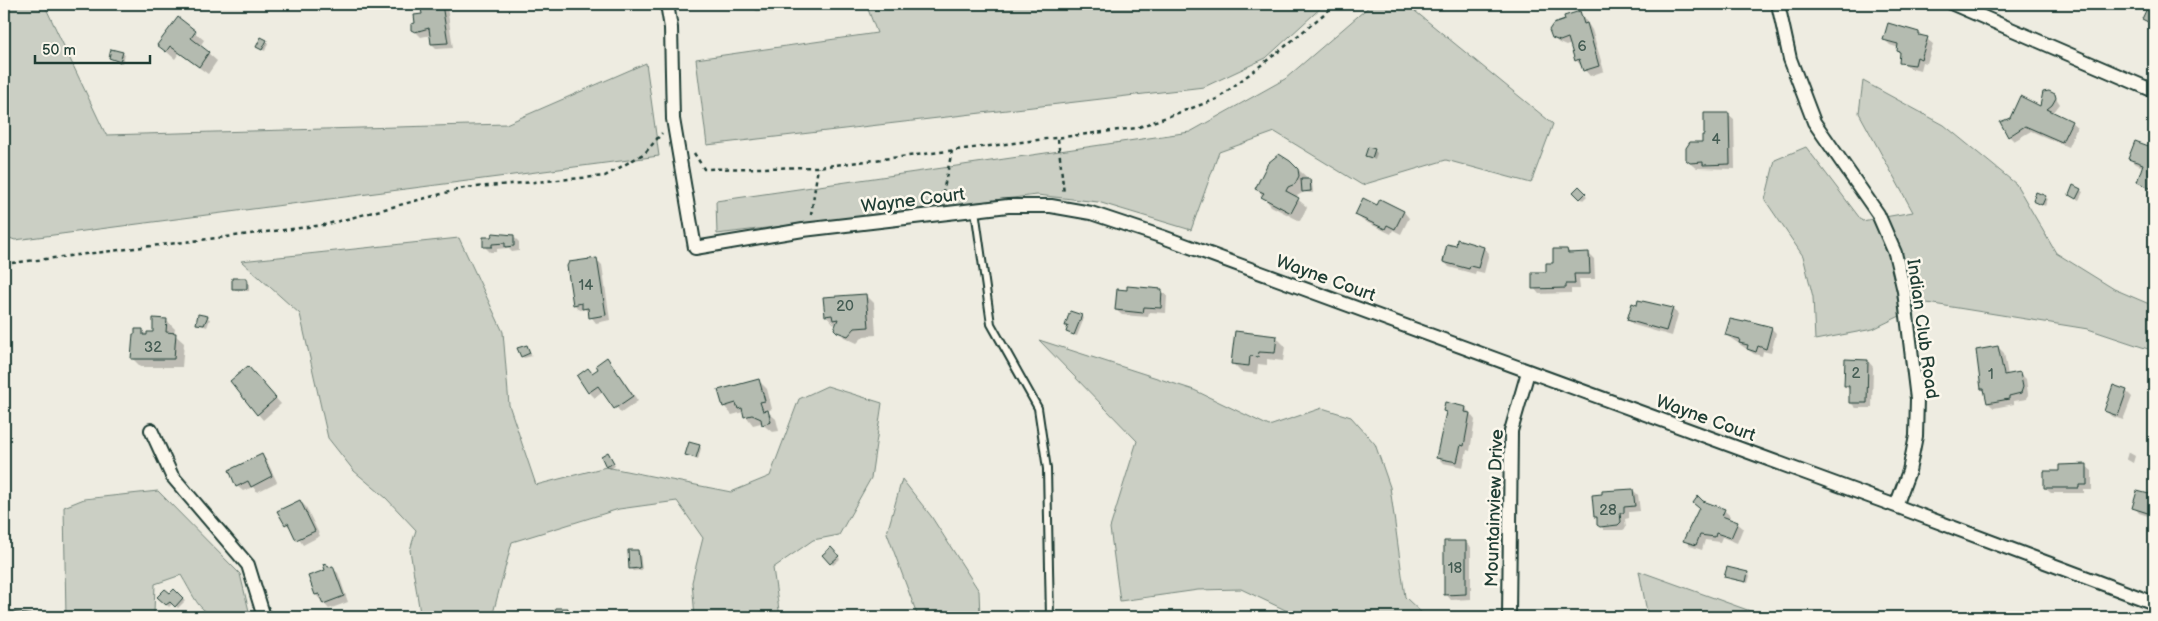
<svg xmlns="http://www.w3.org/2000/svg" width="2158" height="621" font-family="'Balsamiq Sans',sans-serif">
	<style>
		.green { fill: #cbcfc4; stroke: #75867c }
		.shadow { fill: #0003 }
		.building { fill: #b4bbb0; stroke: #1f3d34 }
		.lines { fill: none; stroke-linecap: round; stroke-linejoin: round }
		.lane-casing { stroke: #1f3d34; stroke-width: 10 }
		.street-casing { stroke: #1f3d34; stroke-width: 16 }
		.path { stroke: #1f3d34; stroke-width: 2.5; stroke-dasharray: 4 4; stroke-linecap: butt }
		.lane { stroke: #fbf7ec; stroke-width: 6 }
		.street { stroke: #fbf7ec; stroke-width: 12 }
		.labels { text-anchor: middle; stroke-width: 5; stroke-linejoin: round; paint-order: stroke }
		.number-label { font-size: 15px; fill: #445c53 }
		.street-label { font-size: 18px; fill: #1f3d34; stroke: #fbf7ec }
	</style>
	<rect width="100%" height="100%" fill="#eeece1"/>
	<filter id="ink" filterUnits="userSpaceOnUse"><feTurbulence type="fractalNoise" baseFrequency=".02" numOctaves="2"/><feDisplacementMap in="SourceGraphic" scale="10" xChannelSelector="R" yChannelSelector="G"/><feConvolveMatrix kernelMatrix="1 2 1 2 8 2 1 2 1" color-interpolation-filters="sRGB"/></filter>
	<g filter="url(#ink)">
		<path class="green" d="M4,4H44L106,135L506,124L646,63L659,156L15,240L4,236Z
			M866,4H1325L1266,58L1204,87L707,145L696,59L877,33Z
			M1372,4H1413L1410,7L1553,124L1531,183L1446,160L1362,185L1275,132L1219,152L1191,230L1098,202L1037,195L717,234L716,201L1190,132L1285,79Z
			M1863,81L1944,125L2016,184L2056,253L2114,289L2154,306V351L2088,329L1927,303L1873,329L1815,340L1813,297L1803,256L1765,200L1775,160L1806,147L1862,221L1913,212L1859,113Z
			M459,238L503,332L509,405L536,485L606,467L731,492L770,476L799,399L827,386L882,403L871,478L839,535L813,540L773,568L780,617H695L692,582L703,538L677,501L619,509L512,542L492,617H424L420,613L410,550L416,530L386,498L354,471L328,438L300,314L241,261Z
			M1039,340L1194,390L1269,426L1322,408L1351,417L1375,444L1390,487L1405,597L1426,617H1300L1241,589L1198,590L1120,601L1110,528L1137,441Z
			M902,479L931,516L979,591L980,617H918L887,533Z
			M158,491L240,574L249,611C200,621 203,612 181,575L155,584L154,613L160,617H66L64,507L84,499Z
			M1639,571L1767,617H1648Z"/>
		<path class="shadow" d="M422,4H443L447,7L453,48L437,49L432,44L431,35L421,37L413,29L423,15Z
			M751,4H780V9H774V12L756,11Z
			M1452,4H1465V7L1455,9Z
			M2151,4H2154V27L2144,19Z
			M1580,12L1592,30L1604,71L1590,76L1576,60L1571,44L1566,46L1559,43L1553,38L1566,21Z
			M178,19L204,40L200,46L217,61L208,74L179,53L175,59L159,45Z
			M1919,33L1933,44L1927,63L1922,62L1920,70L1913,68V70L1899,61L1901,54L1898,51L1899,48L1890,45L1884,39Z
			M266,41L268,43L265,51L257,47Z
			M122,53L125,55L122,63L110,58Z
			M2054,95L2060,104L2053,113L2071,122L2077,127L2068,147L2031,131L2014,141L2009,136Z
			M1728,114L1734,119L1735,169L1697,168L1693,166L1687,160Z
			M2135,143L2154,149V193L2139,181L2144,167L2135,164L2130,159Z
			M1374,150L1377,153L1375,160L1367,156Z
			M1290,162L1312,182L1313,193L1304,192L1295,197L1307,207L1300,221L1271,206L1256,188Z
			M1579,188L1587,196L1583,200L1575,192Z
			M2080,190L2083,192L2079,200L2073,197Z
			M2045,197L2048,199L2045,206L2034,201Z
			M1380,201L1404,212L1409,218L1401,234L1393,230L1391,234L1362,220L1357,214L1378,207Z
			M513,236L519,242V251L512,252L508,248L497,249V252H490L485,247Z
			M1484,248L1489,253L1484,273L1476,271L1475,274L1449,267L1444,261Z
			M1567,250L1571,254H1589L1594,259L1595,279H1579L1580,289H1571V293L1539,294L1534,288Z
			M597,260L602,265L610,320L596,323L585,309L579,310L574,304Z
			M246,279L249,281V291H236L234,288Z
			M1161,290L1167,296L1166,313L1149,312L1148,317L1122,315L1116,310Z
			M866,295L874,303L876,335L864,336L857,343L844,337L836,328L838,323L834,324L826,315Z
			M1648,302L1672,309L1678,314L1672,336L1634,325L1628,320L1637,306L1647,304Z
			M199,315L210,319L207,327L198,324Z
			M1081,316L1084,318L1077,336L1070,334L1067,325Z
			M166,320L175,329L174,334L184,343L182,367H141L132,358L143,331L148,336L154,333Z
			M1771,328L1776,333L1771,353L1763,351L1762,356L1754,354L1726,335Z
			M1276,337L1285,346L1283,361L1267,359V365L1258,364L1257,374L1241,372L1233,364Z
			M527,346L532,356L524,358L522,356Z
			M1998,347L2004,353L2008,376L2020,373L2026,379L2028,394L2027,399L2014,401V404L1994,408L1988,403L1986,393L1982,389L1978,369Z
			M607,358L638,401L621,413L604,391L595,398L589,392L593,374L600,369Z
			M1868,361L1873,367L1872,408H1856L1850,402V390L1845,386Z
			M253,373L281,404L263,420L258,414Z
			M759,381L767,389L772,409L767,411L776,419L779,431L772,432L761,423L753,425L743,412L732,415L724,406Z
			M2126,391L2132,397L2123,420L2111,416L2105,410Z
			M1466,408L1475,420L1470,451L1467,450L1463,467L1443,463L1437,457L1447,414L1444,411Z
			M699,446L701,448L698,460L686,455Z
			M2128,452L2135,456L2133,463L2126,459Z
			M262,455L267,461L277,482L257,492L253,487L243,491L237,486Z
			M610,456L615,466L610,469L602,457Z
			M2086,466L2092,471V490H2084V493H2051L2045,488L2060,472Z
			M2154,483V518L2139,513L2134,507L2150,496Z
			M1633,490L1638,495L1640,511L1629,512V518L1625,519L1626,528L1623,530H1604L1595,517Z
			M300,501L306,507L320,536L303,545L292,529L286,524Z
			M1703,502L1724,510L1730,516L1728,520L1737,523L1743,528L1737,543L1722,537L1720,542L1705,540L1702,550L1690,546L1685,540Z
			M1465,542L1471,547V599L1451,600L1446,594Z
			M831,549L840,559L833,565L824,555Z
			M638,551L640,553L642,570L633,571L630,568Z
			M326,564L338,573L348,602L329,609L316,595L310,577L327,570Z
			M1747,573L1750,576L1748,583L1726,576Z
			M174,591L185,601L178,608L173,603L169,607L159,597L170,595Z
			M568,609L574,617H554V615Z"/>
		<path class="building" d="M420,4H442L448,43L431,44L429,28L415,32L411,30V24L415,23L414,15L422,14Z
			M2149,4H2154V25L2142,19Z
			M1580,11L1584,24L1587,23L1599,66L1583,71L1579,59L1575,61L1568,38L1560,41L1552,38L1549,30L1553,24L1565,20L1564,16Z
			M178,17L196,31L191,38L209,52L199,67L170,46L166,52L157,45Z
			M1888,23L1919,32V35L1928,37L1921,59L1917,57L1915,65L1899,63L1900,52L1897,51L1898,44L1883,40Z
			M261,37L267,40L262,50L256,47Z
			M111,49L123,52L120,62L109,58Z
			M2049,91L2055,94L2056,98L2052,105L2047,109L2072,121L2062,142L2025,126L2008,137L2000,122L2010,118L2020,96L2040,106L2043,92Z
			M1704,113H1729L1730,164L1703,165V162L1690,163L1686,160V148L1690,142H1702V135H1704Z
			M2135,141L2154,148V190L2137,182L2143,164L2128,159Z
			M1368,147L1375,149L1372,158L1365,156Z
			M1279,154L1290,161L1298,169L1299,176L1295,184L1288,187L1286,191L1299,198L1291,213L1261,197L1264,193L1255,189L1268,163Z
			M1301,179H1310L1311,191L1302,192Z
			M2073,185L2081,189L2076,199L2069,195Z
			M1579,186L1586,193L1580,199L1573,192Z
			M2036,192L2046,196L2042,205L2033,201Z
			M1363,198L1377,205L1380,199L1404,211L1395,229L1387,225L1385,229L1355,215Z
			M493,233L514,235V246L505,247V243L492,244V247H483V237H491Z
			M1457,239L1484,247L1478,268L1470,266L1469,269L1443,262L1447,244L1456,246Z
			M1553,249H1567L1568,253L1589,252L1590,274H1574L1575,284H1566V288L1532,289V272H1546V263H1553Z
			M597,258L606,315L589,318L588,308L582,309V303L573,305L567,266L569,262Z
			M232,278H247V289H232Z
			M1127,286L1162,289L1161,308L1144,307L1143,313L1115,310L1117,289L1127,290Z
			M866,294L869,327L855,328L848,336L837,332L834,329L838,319L833,320L832,315L825,316L823,297Z
			M1638,300L1673,308L1666,331L1627,320L1632,303L1637,305Z
			M1070,311L1082,315L1074,335L1066,332L1068,326H1065Z
			M198,314L208,316L204,325L196,324Z
			M153,318L167,319L166,332L176,333L174,359H131L133,334H135V329H143V335H147V332H153Z
			M1730,319L1744,322L1745,320L1772,327L1766,349L1758,346L1756,352L1747,349L1748,345L1739,343L1740,339L1725,335Z
			M1235,331L1277,336L1275,353L1259,352L1258,357L1250,356L1249,366L1231,364Z
			M527,345L530,353L521,357L517,348Z
			M1998,346L2004,375L2020,372L2023,387L2021,393L2009,396V399L1987,403L1984,389H1981L1976,350Z
			M607,357L633,396L614,409L598,386L588,393L577,376L588,368L592,373L598,369L596,365Z
			M1845,359L1868,360L1867,403H1849V386H1844Z
			M248,366L276,398L257,415L230,381Z
			M759,379L765,401L760,402L763,411L768,410L771,422L762,425L761,419L752,415L744,417L742,408L738,409L736,403L723,407L718,390Z
			M2113,385L2127,390L2118,416L2104,411Z
			M1445,402L1466,407L1465,412L1470,413L1464,446L1461,445L1457,462L1436,458L1446,412L1443,411Z
			M689,442L700,445L696,458L685,455Z
			M608,452L614,463L606,467L601,456Z
			M262,454L272,476L251,487L248,481L236,487L229,470Z
			M2087,464V485H2079V488H2044V471H2059V465Z
			M2154,479V515L2132,508L2137,491L2149,494Z
			M1633,489L1635,506L1624,507V513H1620L1621,522L1618,525L1600,527L1597,525V517H1594L1592,495L1602,494V491Z
			M1698,496L1703,501L1725,509L1722,516L1738,522L1731,538L1716,533L1715,537L1700,535L1696,545L1683,541L1699,508L1693,503Z
			M300,500L315,531L296,540L288,523L285,525L277,511Z
			M1444,541H1466V594L1444,595Z
			M831,547L839,556L830,564L822,555Z
			M628,550H638L640,568L629,569Z
			M326,563L328,567L333,566L344,596L323,604L319,594L315,595L308,576L325,570L323,564Z
			M1727,567L1748,572L1746,582L1724,577Z
			M165,589L170,593L174,589L183,598L175,607L170,602L166,605L157,597Z
			M556,608H568V616L571,617H552Z
			M9,612L43,616V617H8Z"/>
		<g class="lines">
			<g class="lane-casing">
				<path id="lane" d="M975,210L991,324L1038,408L1047,469L1050,617"/>
			</g>
			<g class="street-casing">
				<path id="street" d="M667,4L671,28L673,119L695,248L803,230L1008,206H1051L1091,213L1163,237L1896,506L2154,603
					M1778,4L1790,59L1814,122L1878,214L1895,253L1904,291L1917,399L1916,436L1909,471L1896,506
					M1953,4L2154,91
					M151,430L172,476L248,565L264,617
					M1509,617L1511,431L1528,372"/>
			</g>
			<path class="path" d="M1058,139L1064,194
				M694,153L704,169L818,167L1136,128L1217,99L1282,49L1336,4
				M941,201L952,151
				M811,215L818,167
				M4,264L324,225L464,188L605,176L645,153L662,133"/>
			<use href="#lane" class="lane"/>
			<use href="#street" class="street"/>
		</g>
	</g>
	<g class="labels">
		<g class="number-label">
			<text x="1582" y="51">6</text>
			<text x="1716" y="144">4</text>
			<text x="586" y="290">14</text>
			<text x="845" y="311">20</text>
			<text x="153" y="352">32</text>
			<text x="1856" y="378">2</text>
			<text x="1991" y="379">1</text>
			<text x="1608" y="515">28</text>
			<text x="1455" y="573">18</text>
		</g>
		<g class="street-label">
			<text transform="translate(913 200) rotate(-7)" y="6">Wayne Court</text>
			<text transform="translate(1326 278) rotate(20)" y="6">Wayne Court</text>
			<text transform="translate(1923 329) rotate(82)" y="6">Indian Club Road</text>
			<text transform="translate(1706 418) rotate(20)" y="6">Wayne Court</text>
			<text transform="translate(1494 508) rotate(-88)" y="6">Mountainview Drive</text>
		</g>
	</g>
	<rect width="2158" height="621" fill="none" stroke="#fbf7ec" stroke-width="20"/>
	<rect x="10" y="10" width="2138" height="601" fill="none" stroke="#1f3d34" stroke-width="2" filter="url(#ink)"/>
	<path d="M35 55v8h115v-8" fill="none" stroke="#1f3d34" stroke-width="2.5"/>
	<text x="42" y="55" font-size="15" fill="#1f3d34" stroke="#fbf7ec" stroke-width="4" paint-order="stroke">50 m</text>
</svg>
